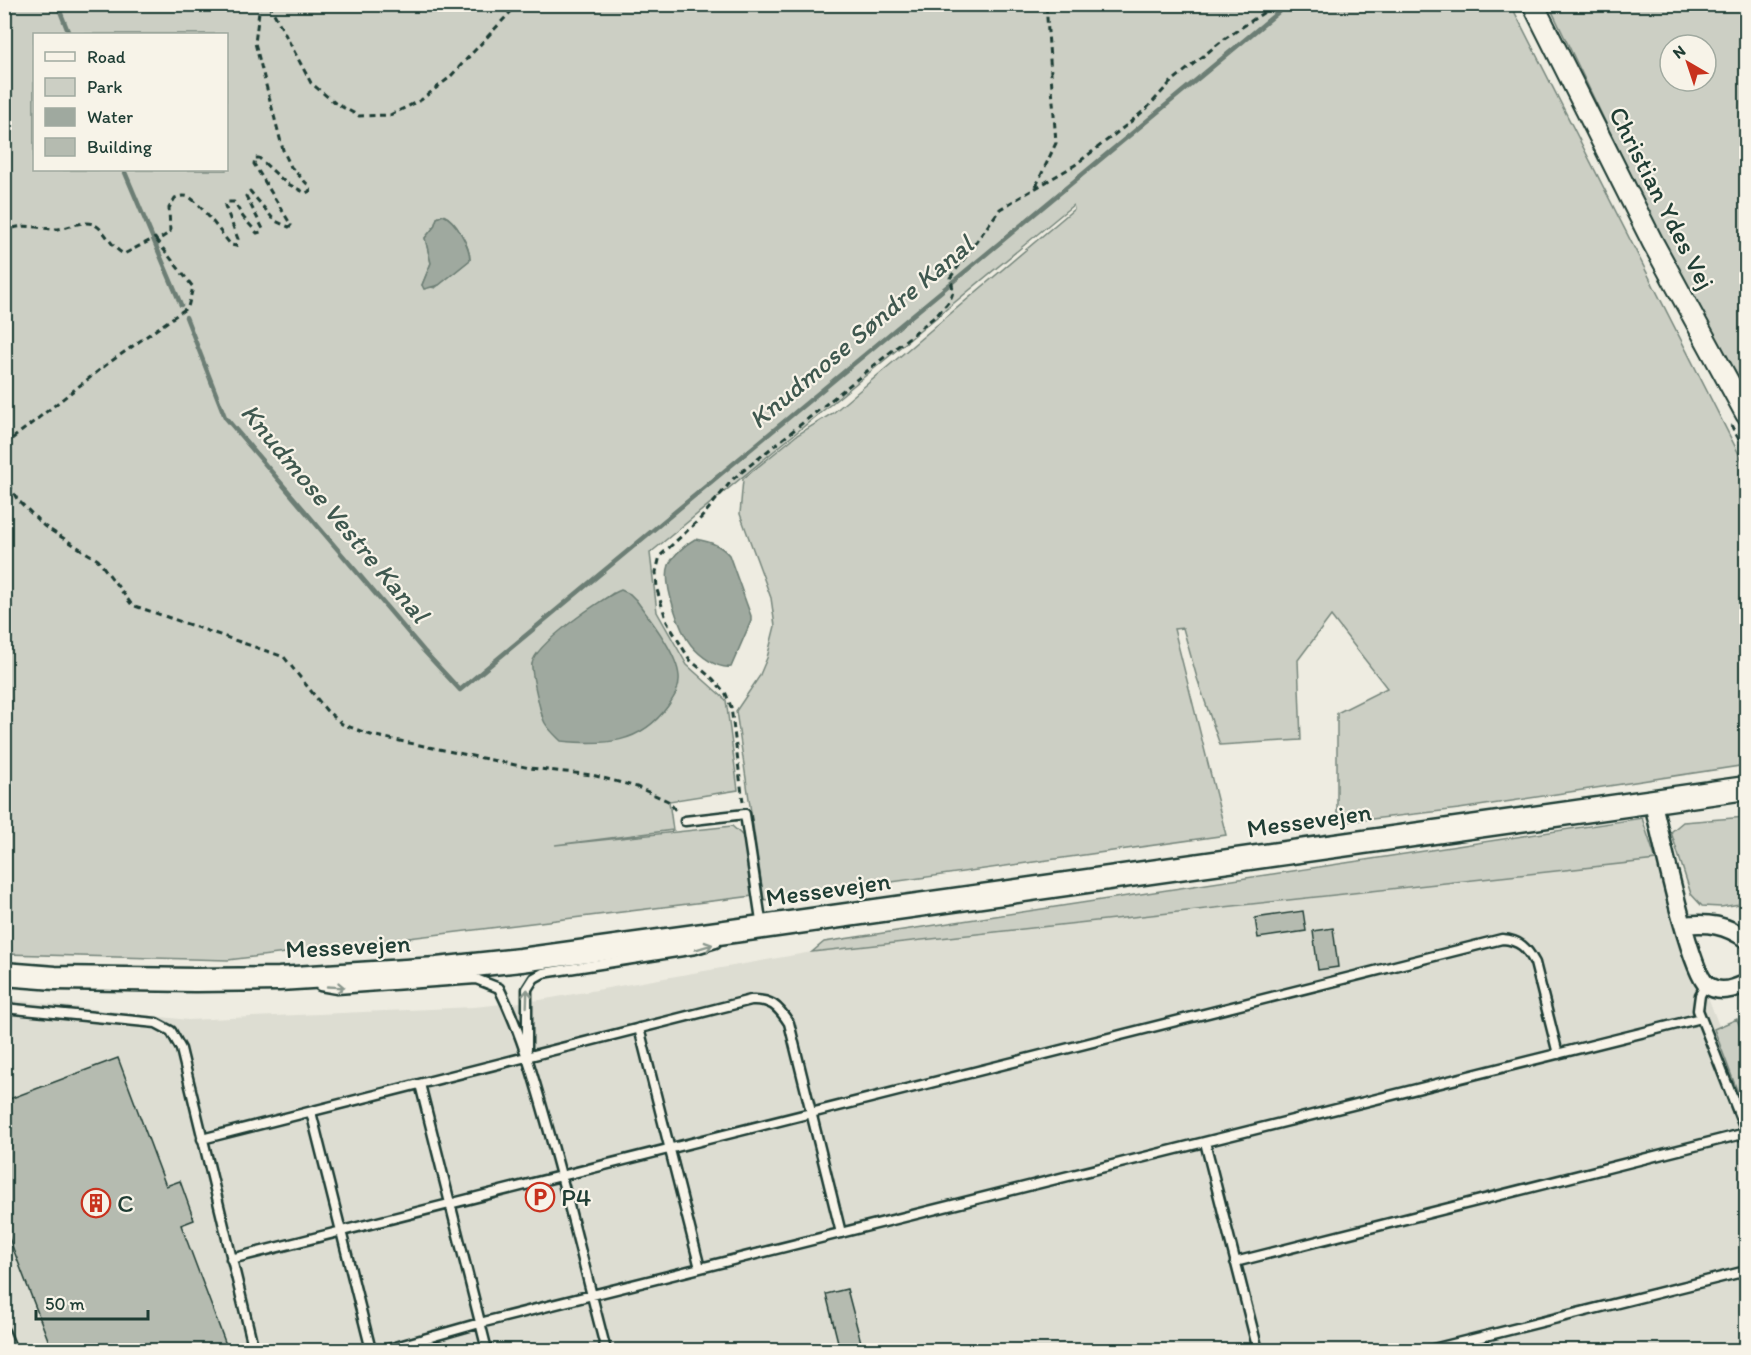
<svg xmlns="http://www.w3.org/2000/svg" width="1751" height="1355" font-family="Itim,sans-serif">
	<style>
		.built { fill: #ddddd2 }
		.green { fill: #cccfc4; stroke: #76867c; stroke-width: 1.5; fill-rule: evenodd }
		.water { fill: #9fa99f; stroke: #6c7e74; stroke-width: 1.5 }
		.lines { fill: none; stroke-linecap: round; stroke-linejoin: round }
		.stream { stroke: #6c7e74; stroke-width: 4.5 }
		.building { fill: #b5bbb0; stroke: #1f3d34; stroke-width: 1.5 }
		.service-casing { stroke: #1f3d34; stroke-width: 13 }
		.minor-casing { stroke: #1f3d34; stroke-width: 21 }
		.tertiary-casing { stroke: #1f3d34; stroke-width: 24 }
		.secondary-casing { stroke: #1f3d34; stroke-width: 27 }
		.path { stroke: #1f3d34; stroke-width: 3; stroke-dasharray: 6 4.5; stroke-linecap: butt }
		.service { stroke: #f7f3e8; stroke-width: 8 }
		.minor { stroke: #f7f3e8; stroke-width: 16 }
		.tertiary { stroke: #f7f3e8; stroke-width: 20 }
		.secondary { stroke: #f7f3e8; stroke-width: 22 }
		.oneway { stroke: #8b988e }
		.labels { text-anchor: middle; stroke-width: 4.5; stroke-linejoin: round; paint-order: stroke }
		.street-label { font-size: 26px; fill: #1f3d34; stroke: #f7f3e8 }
		.poi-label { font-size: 26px; fill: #1f3d34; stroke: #f7f3e8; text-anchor: start }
		.water-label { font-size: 27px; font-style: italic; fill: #3f584f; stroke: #f7f3e8 }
	</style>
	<rect width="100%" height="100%" fill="#eeece1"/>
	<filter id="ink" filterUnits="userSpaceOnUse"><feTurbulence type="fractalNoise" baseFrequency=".0167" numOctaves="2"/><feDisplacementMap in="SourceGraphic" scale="12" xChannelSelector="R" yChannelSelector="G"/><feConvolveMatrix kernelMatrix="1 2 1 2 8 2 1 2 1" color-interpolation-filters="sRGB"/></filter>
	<g filter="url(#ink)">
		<path class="built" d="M1656,860L1746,1097V1350H5V999L188,1020L474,1007L540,1000L812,952Z"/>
		<path class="green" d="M5,5H1511L1746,468V765L1459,809L1337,823V713L1387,688L1331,616L1298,660L1301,740L1220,745L1197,678L1183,628L1174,629L1226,835L764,900L736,711L759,677L767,658L775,626L771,598L740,514L743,479L797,435L833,413L1074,209L1073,205L650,553L657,612L687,665L726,700L738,790L669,801L673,830L555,845L732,826L743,836L753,896L228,960L5,954ZM34,34H226V170H34ZM443,215C456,220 470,247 470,260L435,288L422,285L431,263L425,238L434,227L437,218ZM613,593L636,600L672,656L542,716L532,664L570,624Z
			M1549,5H1746V394L1679,275ZM1670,45H1706V81H1670Z
			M1746,817V903L1721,907L1702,906L1691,894L1671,832L1683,822Z
			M1642,818L1656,860L812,952L824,942Z
			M1737,1019L1746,1044V1105L1743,1106L1714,1029Z"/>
		<path class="water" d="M443,215C456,220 470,247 470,260L439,285L424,289L422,285L431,263L425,238L434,227L437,218Z
			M695,539C709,542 720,544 729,555L751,616V621L731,667C717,669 700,656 691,645C680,631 662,583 669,565C673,555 686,544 695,539Z
			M621,590L630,594L636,600C650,619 677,653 679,676C680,688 675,696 668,706C640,745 604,745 561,741C555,735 549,730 545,723C541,716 531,672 532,664C534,645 603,597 621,590Z"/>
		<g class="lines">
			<path class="stream" d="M62,4L60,11L69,34
				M124,170L181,305
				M186,317L225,417L424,651L460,690L1288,4"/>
		</g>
		<path class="building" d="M1303,911L1306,931L1258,938L1255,918Z
			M1333,928L1338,967L1318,970L1313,931Z
			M118,1058L166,1186L180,1181L194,1220L181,1225L228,1350H52L4,1225V1101Z
			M847,1289L863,1350H840L826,1294Z
			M50,1345L52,1350H35Z"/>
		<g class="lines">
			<g class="service-casing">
				<path id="service" d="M685,821L745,814L762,927
					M1706,984L1700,995L1698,1010L1746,1132
					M320,986L337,989L476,979L499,988C520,1030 533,1075 546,1121C568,1197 586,1274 606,1350
					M4,1008L156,1023L171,1031L181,1049L254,1350
					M639,1028L700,1268
					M527,1049V989L534,978L543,973L696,949L716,943
					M420,1084L487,1350
					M311,1112L371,1350
					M202,1139L751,1000C771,999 778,1006 789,1023L841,1233
					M1205,1142L1258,1350
					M231,1259L1502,939C1520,940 1527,948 1535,963L1558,1054
					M1235,1262L1746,1133
					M4,1331L12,1350
					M385,1350L480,1323L1701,1018
					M1429,1350L1746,1271"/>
			</g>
			<g class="minor-casing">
				<path id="minor" d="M1655,801V812C1662,841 1690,971 1707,985C1719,994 1735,989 1746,983
					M1684,925C1708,922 1726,925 1746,939"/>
			</g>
			<g class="tertiary-casing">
				<path id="tertiary" d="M1533,4L1653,243L1746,414"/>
			</g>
			<g class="secondary-casing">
				<path id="secondary" d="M4,974L55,978L195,980L279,979L437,969L521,960L762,927L1746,788"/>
			</g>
			<path class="path" d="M269,4L311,83L335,103L359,116L390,115L421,100L449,78L518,4
				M1036,186L1056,143L1046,4
				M4,233C22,220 39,230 58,229C68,228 85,219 95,225C107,232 111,248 124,254L155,238L157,241L170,232L169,208L175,198C180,196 184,195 189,197C201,204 221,233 231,245L236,246L238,239L225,206L227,202H234L243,217L257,233L261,232L263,229L246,196L250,191L275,221L289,227L291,225L254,164L255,158H259L286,183L306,193L310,191L309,186L291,167L283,150L255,43L260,4
				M1731,425L1746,452
				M4,445L106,365L188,307L193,287L157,241
				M4,475L17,499L44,526L98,560L132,605L284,657L326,710L342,724L371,735L530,768L592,775L637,787L668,801L678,813
				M743,802L731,707L726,694L713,679L690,660L667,622L657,590L656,572L660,556L701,518L733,479L938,314C950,300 957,296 950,278L1000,209L1075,165L1128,124L1147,108L1170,83L1223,40L1263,13L1267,4"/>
			<use href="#service" class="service"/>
			<use href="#minor" class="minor"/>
			<use href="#tertiary" class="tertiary"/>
			<use href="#secondary" class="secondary"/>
		</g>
		<defs><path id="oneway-shaft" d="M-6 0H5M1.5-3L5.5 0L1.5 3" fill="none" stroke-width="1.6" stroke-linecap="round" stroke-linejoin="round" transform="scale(1.5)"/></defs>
		<g class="oneway">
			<use href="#oneway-shaft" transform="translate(704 947) rotate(-17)"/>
			<use href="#oneway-shaft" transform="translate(336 987) rotate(3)"/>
			<use href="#oneway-shaft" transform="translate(527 998) rotate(-88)"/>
		</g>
	</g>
	<defs>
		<g id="parking-ring" transform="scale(1.5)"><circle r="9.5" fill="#f7f3e8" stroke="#c8321e" stroke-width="1.5"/><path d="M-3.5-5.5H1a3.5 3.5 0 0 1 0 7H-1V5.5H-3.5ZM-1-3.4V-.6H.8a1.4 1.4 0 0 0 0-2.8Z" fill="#c8321e"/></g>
		<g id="building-ring" transform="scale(1.5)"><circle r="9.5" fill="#f7f3e8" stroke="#c8321e" stroke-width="1.5"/><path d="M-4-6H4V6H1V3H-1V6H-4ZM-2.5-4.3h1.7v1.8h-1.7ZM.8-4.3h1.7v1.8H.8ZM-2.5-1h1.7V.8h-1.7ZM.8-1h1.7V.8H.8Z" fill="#c8321e"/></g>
	</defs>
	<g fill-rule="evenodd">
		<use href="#parking-ring" x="540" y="1197"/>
		<use href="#building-ring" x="96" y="1203"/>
	</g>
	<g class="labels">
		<g class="street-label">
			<text transform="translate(1662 198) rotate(63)" y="9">Christian Ydes Vej</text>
			<text transform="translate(1309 820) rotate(-8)" y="9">Messevejen</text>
			<text transform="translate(828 889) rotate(-8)" y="9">Messevejen</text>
			<text transform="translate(348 946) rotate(-3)" y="9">Messevejen</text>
		</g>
		<g class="poi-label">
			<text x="561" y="1206">P4</text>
			<text x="117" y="1212">C</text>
		</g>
		<g class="water-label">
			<text transform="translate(861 332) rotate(-40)" y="9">Knudmose Søndre Kanal</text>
			<text transform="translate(335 513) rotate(50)" y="9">Knudmose Vestre Kanal</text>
		</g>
	</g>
	<rect width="1751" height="1355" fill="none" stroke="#f7f3e8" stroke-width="24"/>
	<rect x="12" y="12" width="1727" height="1331" fill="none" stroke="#1f3d34" stroke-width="2" filter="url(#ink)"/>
	<rect x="33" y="33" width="195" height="138" fill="#f7f3e8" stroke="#a1aaa0" stroke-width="1.5"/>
	<rect x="45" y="52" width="30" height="9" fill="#f7f3e8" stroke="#a1aaa0" stroke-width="1.5"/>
	<text x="87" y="63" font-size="18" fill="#1f3d34">Road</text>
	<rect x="45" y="78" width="30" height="18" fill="#cccfc4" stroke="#a1aaa0" stroke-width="1.5"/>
	<text x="87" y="93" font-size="18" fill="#1f3d34">Park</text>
	<rect x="45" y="108" width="30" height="18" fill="#9fa99f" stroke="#a1aaa0" stroke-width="1.5"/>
	<text x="87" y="123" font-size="18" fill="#1f3d34">Water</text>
	<rect x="45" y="138" width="30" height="18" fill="#b5bbb0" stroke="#a1aaa0" stroke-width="1.5"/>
	<text x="87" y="153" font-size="18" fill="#1f3d34">Building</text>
	<g transform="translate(1688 63) rotate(321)"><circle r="28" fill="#f7f3e8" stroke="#a1aaa0" stroke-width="1.5"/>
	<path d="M0-4.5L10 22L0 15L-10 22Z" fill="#c8321e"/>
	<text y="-9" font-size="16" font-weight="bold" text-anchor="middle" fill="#1f3d34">N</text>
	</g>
	<path d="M36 1310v9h112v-9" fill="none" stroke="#1f3d34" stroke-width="3"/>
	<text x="45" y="1310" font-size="18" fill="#1f3d34" stroke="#f7f3e8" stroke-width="4.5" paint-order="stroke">50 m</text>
</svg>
